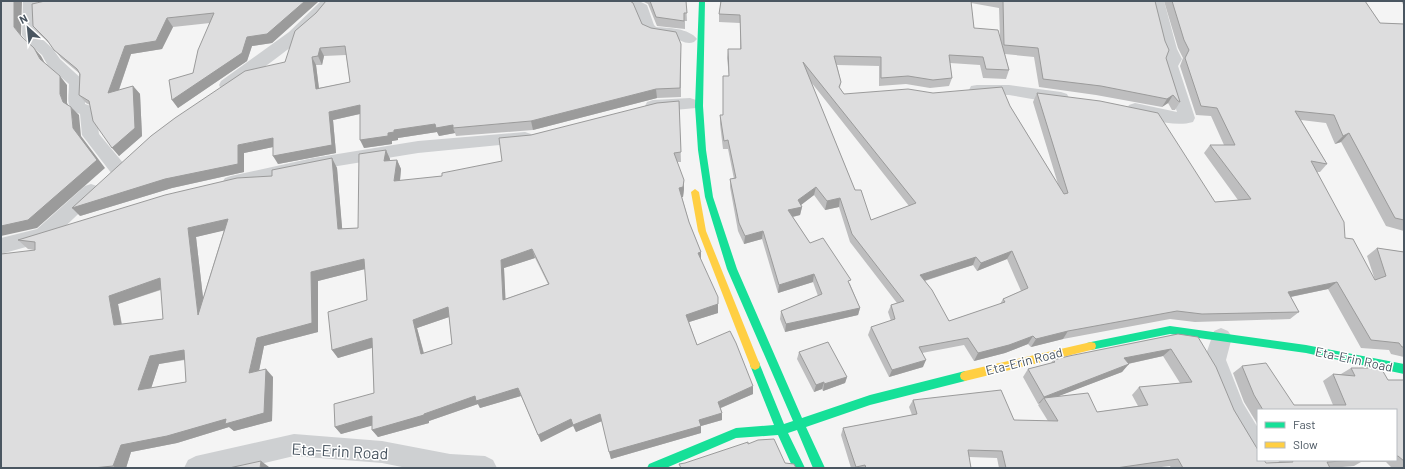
<svg xmlns="http://www.w3.org/2000/svg" width="1405" height="469" font-family="Barlow,sans-serif">
	<style>
		.lines { fill: none; stroke-linecap: round; stroke-linejoin: round }
		.street { fill: #ced0d2; fill-rule: evenodd }
		.fast { fill: #16e098; fill-rule: evenodd }
		.slow { fill: #ffcf43; fill-rule: evenodd }
		.wall { fill: #bebebf; fill-rule: evenodd }
		.shaded-wall { fill: #9b9b9b }
		.building { fill: #ddddde; stroke: #9b9b9b; fill-rule: evenodd }
		.labels { text-anchor: middle; stroke-width: 3; stroke-linejoin: round; paint-order: stroke }
		.street-label { font-size: 13px; fill: #4a5661; stroke: #fff }
		.near-street-label { font-size: 16px; fill: #4a5661; stroke: #fff }
	</style>
	<rect width="100%" height="100%" fill="#f4f4f4"/>
	<g class="lines">
		<path class="street" d="M23,1H37L38,35L53,49L60,59L85,82V104L94,107L96,111L99,134L124,164L127,169L124,174L118,176L112,174L85,139L82,135L80,114C64,108 69,99 69,84L48,66L42,55L30,45L22,35Z
			M321,1H336C311,37 268,64 233,89L227,90L221,89L219,85L221,81L289,32Z
			M621,1H639L647,5L654,25L656,27C668,28 689,28 697,39L694,42C686,45 681,40 673,38C647,32 643,41 635,10L623,4Z
			M1150,1H1164L1177,49L1182,59L1178,66L1195,118L1193,122C1173,128 1148,118 1129,113L1127,109L1129,105L1135,103L1177,112L1162,66L1166,59L1161,49Z
			M977,85H1009L1061,92L1067,94L1069,98L1067,102L1061,104L1009,95L971,94L969,90L971,86Z
			M690,98L696,100L698,104L696,108L653,112L647,110L645,106L647,102L653,100Z
			M525,132L531,134L534,138L531,142L418,153L313,170L231,190L225,188L222,183L225,178L231,176L313,158L418,141Z
			M91,184L97,186L100,191L97,196L51,240L1,254V238L37,229L85,186Z
			M1221,328L1228,331L1232,337L1226,360L1243,403L1258,428V460H1261L1258,461L1250,458L1226,416L1204,360L1214,331Z
			M294,434L382,441L450,454L485,456L493,460L497,468H407L382,463L294,456L244,468H184L188,460L196,456Z"/>
		<path class="fast" d="M699,1H705L703,106L706,150L713,197L737,269L802,418L870,395L965,371L969,373L970,376L969,379L965,381L870,405L806,427L825,468H813L797,430L788,433L805,468H793L778,435L736,438L666,468H647L649,464L736,428L774,425L750,365L751,362L755,360L759,362L760,365L784,424L793,421L727,269L705,197L698,150L695,106Z
			M1170,326L1306,345L1404,364V374L1306,353L1170,334L1091,350L1087,349L1086,346L1087,343L1091,342Z"/>
		<path class="slow" d="M695,189L699,192L706,231L760,365L759,368L755,370L751,368L750,365L698,231L691,192Z
			M1091,342L1095,343L1096,346L1095,349L1091,350L965,381L961,379L960,376L961,373L965,371Z"/>
	</g>
	<path class="wall" d="M319,1L272,43L252,46L247,61L178,108L172,100L193,73L210,23L173,27L162,49L131,54L119,90L133,86L140,94L142,136L119,156L90,105L86,103L79,95V73L61,58L51,45L39,34L33,26Z
		M642,1H686L687,21H685V29L657,26L648,4Z
		M721,1H1155L1166,58L1180,102L1175,110H1172L1168,103L1162,107L1096,95L1039,87L1034,57L1005,54L1009,70L1006,79L983,78L980,65L950,63L952,78L949,86L930,88L906,84L879,86V66L837,65L841,82L840,88L844,94L1010,106L1058,184L1033,102L1037,93L1215,202L1238,200L1204,153L1210,145H1224L1211,116L1196,115L1180,66L1183,58L1178,48L1164,1H1365L1380,23L1404,24V231L1386,226L1341,142L1335,144L1326,123L1301,120L1327,164L1320,172H1317L1345,238L1375,280L1367,256L1377,248L1404,252V357L1391,354L1389,350L1361,348L1328,289L1291,297L1299,312L1290,319L1195,322L1170,319L1063,339L1031,347L1028,344L1005,353L974,361L964,345L922,353L923,367L889,377L868,335L871,327L891,321L888,312L891,305L897,303L850,242L839,207L825,210L814,195L801,205L802,207L800,215L793,217L810,243L850,284L860,308L858,315L785,332L780,319L781,311L818,296L813,282L778,293L762,239L744,244L738,231L730,187V179H734L728,149H723L720,124V115H723L729,76L727,58L728,49H740V23L719,22V14ZM971,3L999,8L1000,38L974,28ZM811,82L909,206L871,220L855,190ZM1007,259L1021,291L1003,299L1000,304L949,321L925,281L973,265L977,271Z
		M1401,1H1404V6Z
		M316,13L642,24L681,53V97L657,98L533,130L456,136L455,133L439,136L437,132L398,138V140L392,141V144L364,148L360,114L333,120L336,153L278,164L273,147L244,153V172L172,188L80,216L285,62ZM346,55L350,82L319,88L316,65H322L324,56Z
		M679,101L681,162H677L684,189L683,197H682L689,222L701,252V260L718,313L689,322L697,345L753,394L721,408L722,420L701,426V433L611,459L602,421L576,432L573,426L541,442L521,396L480,408L478,404L429,421V423L378,437L372,430V425L341,434L335,427L374,393L372,348L338,358L332,350L367,300L365,269L318,281V332L264,346L259,370L273,377L272,421L234,431L229,427L177,443L131,452L126,468H1L35,250L28,249L18,240L272,176L332,158L337,168L342,229L358,228L386,150L390,159V160H397L401,169L400,181L442,176L502,161L531,135ZM224,230L203,298L196,237ZM535,258L548,284L505,299L504,268ZM161,290L163,319L122,324L118,304ZM449,317L452,344L424,353L417,328ZM185,360L186,382L151,388L159,364Z
		M1178,334L1234,410L1266,463L1279,462L1278,460H1396V410H1258V425L1244,402L1233,373L1242,366L1294,405H1333L1323,381L1333,374H1341L1351,368L1388,380H1404V468H1392L1386,462H1361L1354,466L1330,468H1171L1170,466L1153,468H999L997,458L969,457L971,468H851L841,435L843,428L912,415L909,407L913,400L1014,420L1048,421L1038,405L1040,403L1038,404L1023,377L1028,369L1051,363L1053,360ZM1163,356L1180,383L1139,387L1132,395L1138,406L1097,412L1058,396L1122,372L1128,364Z
		M799,352L847,377L845,383L823,391L822,389L814,392L797,359Z"/>
	<path class="shaded-wall" d="M14,1H22L21,36L29,46L14,27Z
		M305,1H319L272,43L252,46L247,61L178,108L172,100L247,37Z
		M167,18L173,27L162,49L131,54L115,101L108,93L125,46Z
		M34,48L41,56L47,67L40,59Z
		M320,48L324,56L322,65L318,56Z
		M312,57L316,65L320,97L316,89Z
		M60,76L67,85V103L71,110L63,102L60,94Z
		M133,86L140,94L142,136L119,156L112,148Z
		M656,89L657,98L533,130L531,121Z
		M1173,95L1168,103L1162,107L1167,99Z
		M360,105L364,113L333,120L336,153L278,164L273,156L329,112Z
		M71,107L79,115L81,136L105,168L37,228L1,236V226L73,128Z
		M435,124L453,125V128L455,133L439,136L437,132L398,138V140L392,141V144L364,148L360,140L388,133L394,130Z
		M1349,133L1341,142L1335,144L1343,136Z
		M273,138L278,146L244,153V172L172,188L80,216L72,208L238,145Z
		M386,150L390,159L389,170L384,161Z
		M332,158L337,168L343,238L338,229Z
		M397,160L401,169L399,190L394,181Z
		M684,180V189L683,197H680L679,188Z
		M816,187L814,195L797,208L802,207L800,215L787,218L788,210L798,200Z
		M840,198L839,207L825,210L827,201Z
		M228,219L235,228L196,237L206,323L198,315L188,228Z
		M763,231L762,239L744,244L745,236Z
		M532,249L535,258L504,268L506,308L503,300L501,260Z
		M1012,251L1007,259L977,271L981,263Z
		M701,252V261L698,253Z
		M976,257L973,265L917,283L920,275Z
		M364,259L369,268L318,281V332L264,346L257,381L249,373L257,338L311,272Z
		M814,274L813,282L778,293L779,285Z
		M160,278L168,287L118,304L123,333L114,325L109,296Z
		M1337,282L1328,289L1280,299L1288,292Z
		M718,304V313L686,323V315Z
		M448,307L452,316L417,328L426,362L421,354L413,320Z
		M860,308L858,315L785,332L786,324Z
		M1068,331L1063,339L1031,347L1036,339Z
		M1033,336L1028,344L1005,353L974,361L978,353Z
		M372,338L378,346L338,358L332,350Z
		M1171,349L1163,356L1118,366L1124,358Z
		M184,350L193,358L159,364L148,398L138,390L150,356Z
		M926,360L923,367L889,377L892,370Z
		M1129,364L1122,372L1046,401L1044,398L1040,403L1038,404L1044,397Z
		M266,369L273,377L272,421L234,431L229,427L177,443L131,452L126,468H116L113,466L121,445Z
		M847,377L845,383L823,391L824,384Z
		M824,382L822,389L814,392L816,385Z
		M753,386V394L718,409V402Z
		M518,388L521,396L480,408L478,404L429,421V423L378,437L372,430L424,414L475,396Z
		M722,413V420L701,426V433L611,459L609,452L699,420Z
		M600,414L602,421L576,432L573,425Z
		M372,416L378,424L341,434L335,427Z
		M571,419L573,426L541,442L538,435Z
		M261,461L269,467V468H260Z"/>
	<path class="building" d="M1,1H14V27L22,37L34,48L40,59L60,76V94L63,102L71,107L73,128L97,160L28,220L1,226Z
		M45,1H305L267,34L247,37L242,53L172,100L169,80L193,73L198,50L214,13L167,18L156,41L125,46L108,93L133,86L135,128L112,148L93,121L89,101L79,95L80,74L77,69L54,50L47,40L33,26L32,4Z
		M326,1H630L633,3L642,24L651,28L676,32L681,44L680,88L656,89L531,121L453,128V125L436,128L435,124L394,130V132L388,133V136L360,140V105L329,112L332,145L273,156V138L238,145V164L165,179L72,208L151,136L175,118L245,71L285,62L295,31L316,13ZM345,46L350,82L316,89L312,57L318,56L320,48Z
		M650,1H686L687,13H684V21L656,17Z
		M721,1H971L974,28L998,30L1009,70L986,69L983,57L949,55L952,78L933,80L908,76L881,78V57L834,56L841,82L839,87L844,94L908,89L933,93L1002,87L1010,106L1064,194L1068,193L1037,93L1100,101L1158,113L1215,202L1251,199L1210,145H1235L1217,108L1201,106L1185,58L1189,50L1184,40L1172,1H1365L1380,23L1404,24V220L1395,218L1349,133L1343,136L1334,115L1295,111L1327,164L1311,161L1344,222L1345,238L1353,239L1375,280L1386,276L1377,248L1404,252V347H1402L1399,343L1371,340L1337,282L1288,292L1299,312L1202,314L1177,311L1068,331L1036,339L1033,336L1009,345L978,353L968,338L919,347L926,360L892,370L871,327L895,319L891,305L904,301L852,234L840,198L827,201L816,187L798,200L802,207L788,210L810,243L823,238L851,280L848,281L860,308L786,324L781,311L822,294L814,274L779,285L763,231L745,236L739,223L730,179L736,178L728,140L724,141L720,115H723V76H729L728,49H741L740,15L719,14ZM803,62L916,203L871,220L861,190H855ZM1012,251L1028,288L1003,299L1005,302L949,321L932,290L920,275L976,257L981,263Z
		M1003,1H1155L1165,41L1169,50L1166,58L1180,102L1178,101L1173,95L1167,99L1101,86L1043,79L1038,48L1004,45Z
		M679,101L681,152L674,153L684,180L683,187L679,188L689,222L701,252L698,253L718,297V304L686,315L697,345L730,331L736,343L753,386L718,402L722,413L699,420L701,426L609,452L600,414L573,425L571,419L538,435L518,388L476,401L475,396L424,414V415L372,430V416L335,427L334,404L374,393L372,338L332,350L328,312L367,300L364,259L311,272L312,323L257,338L249,373L266,369L264,413L225,424L226,419L167,436L121,445L113,466L93,468H1V254L35,250V242L18,240L165,195L237,178L272,176V170L332,158L338,229L358,228L359,154L386,150L384,161L397,160L394,181L442,176V173L502,161L499,138L531,135L657,103ZM228,219L198,315L188,228ZM532,249L549,284L503,300L501,260ZM160,278L163,319L114,325L109,296ZM448,307L452,344L421,354L413,320ZM184,350L186,382L138,390L150,356Z
		M1178,334L1198,337L1216,367L1234,410L1258,450V460H1264L1266,463L1293,462L1292,460H1358L1327,462L1330,468H1183L1178,459L1116,468H1006L1002,451L968,450L971,468H866L865,465L856,467L843,428L917,414L913,400L1001,390L1014,420L1058,421L1044,398L1088,393L1097,412L1148,405L1139,387L1192,382L1171,349L1124,358L1129,364L1044,397L1028,369L1055,362L1053,360L1069,356Z
		M828,342L847,377L824,384V382L816,385L799,352Z
		M1266,363L1294,405H1346L1333,374L1355,376L1351,368H1381L1388,380H1404V461L1398,456H1396V410H1263L1254,395L1242,366Z
		M774,439L785,463L794,464L796,468H681L679,464L685,463L748,442V444L758,440Z
		M261,461L260,468H229Z"/>
	<g class="labels">
		<g class="street-label">
			<text transform="translate(1354 359) rotate(12)" y="5">Eta-Erin Road</text>
			<text transform="translate(1024 361) rotate(-14)" y="5">Eta-Erin Road</text>
		</g>
		<g class="near-street-label">
			<text transform="translate(340 451) rotate(3)" y="6">Eta-Erin Road</text>
		</g>
	</g>
	<rect width="1405" height="469" fill="none" stroke="#4a5661" stroke-width="4"/>
	<rect x="1257" y="409" width="140" height="52" fill="#ffffff" stroke="#b7bbc0"/>
	<rect x="1265" y="422" width="20" height="6" fill="#16e098" stroke="#b7bbc0"/>
	<text x="1293" y="429" font-size="12" fill="#4a5661">Fast</text>
	<rect x="1265" y="442" width="20" height="6" fill="#ffcf43" stroke="#b7bbc0"/>
	<text x="1293" y="449" font-size="12" fill="#4a5661">Slow</text>
	<g transform="translate(28 28) rotate(333)" stroke="#ffffff" stroke-width="3" paint-order="stroke">
	<path d="M0-3L7 15L0 10L-7 15Z" fill="#4a5661"/>
	<text y="-6" font-size="11" font-weight="bold" text-anchor="middle" fill="#4a5661">N</text>
	</g>
</svg>
